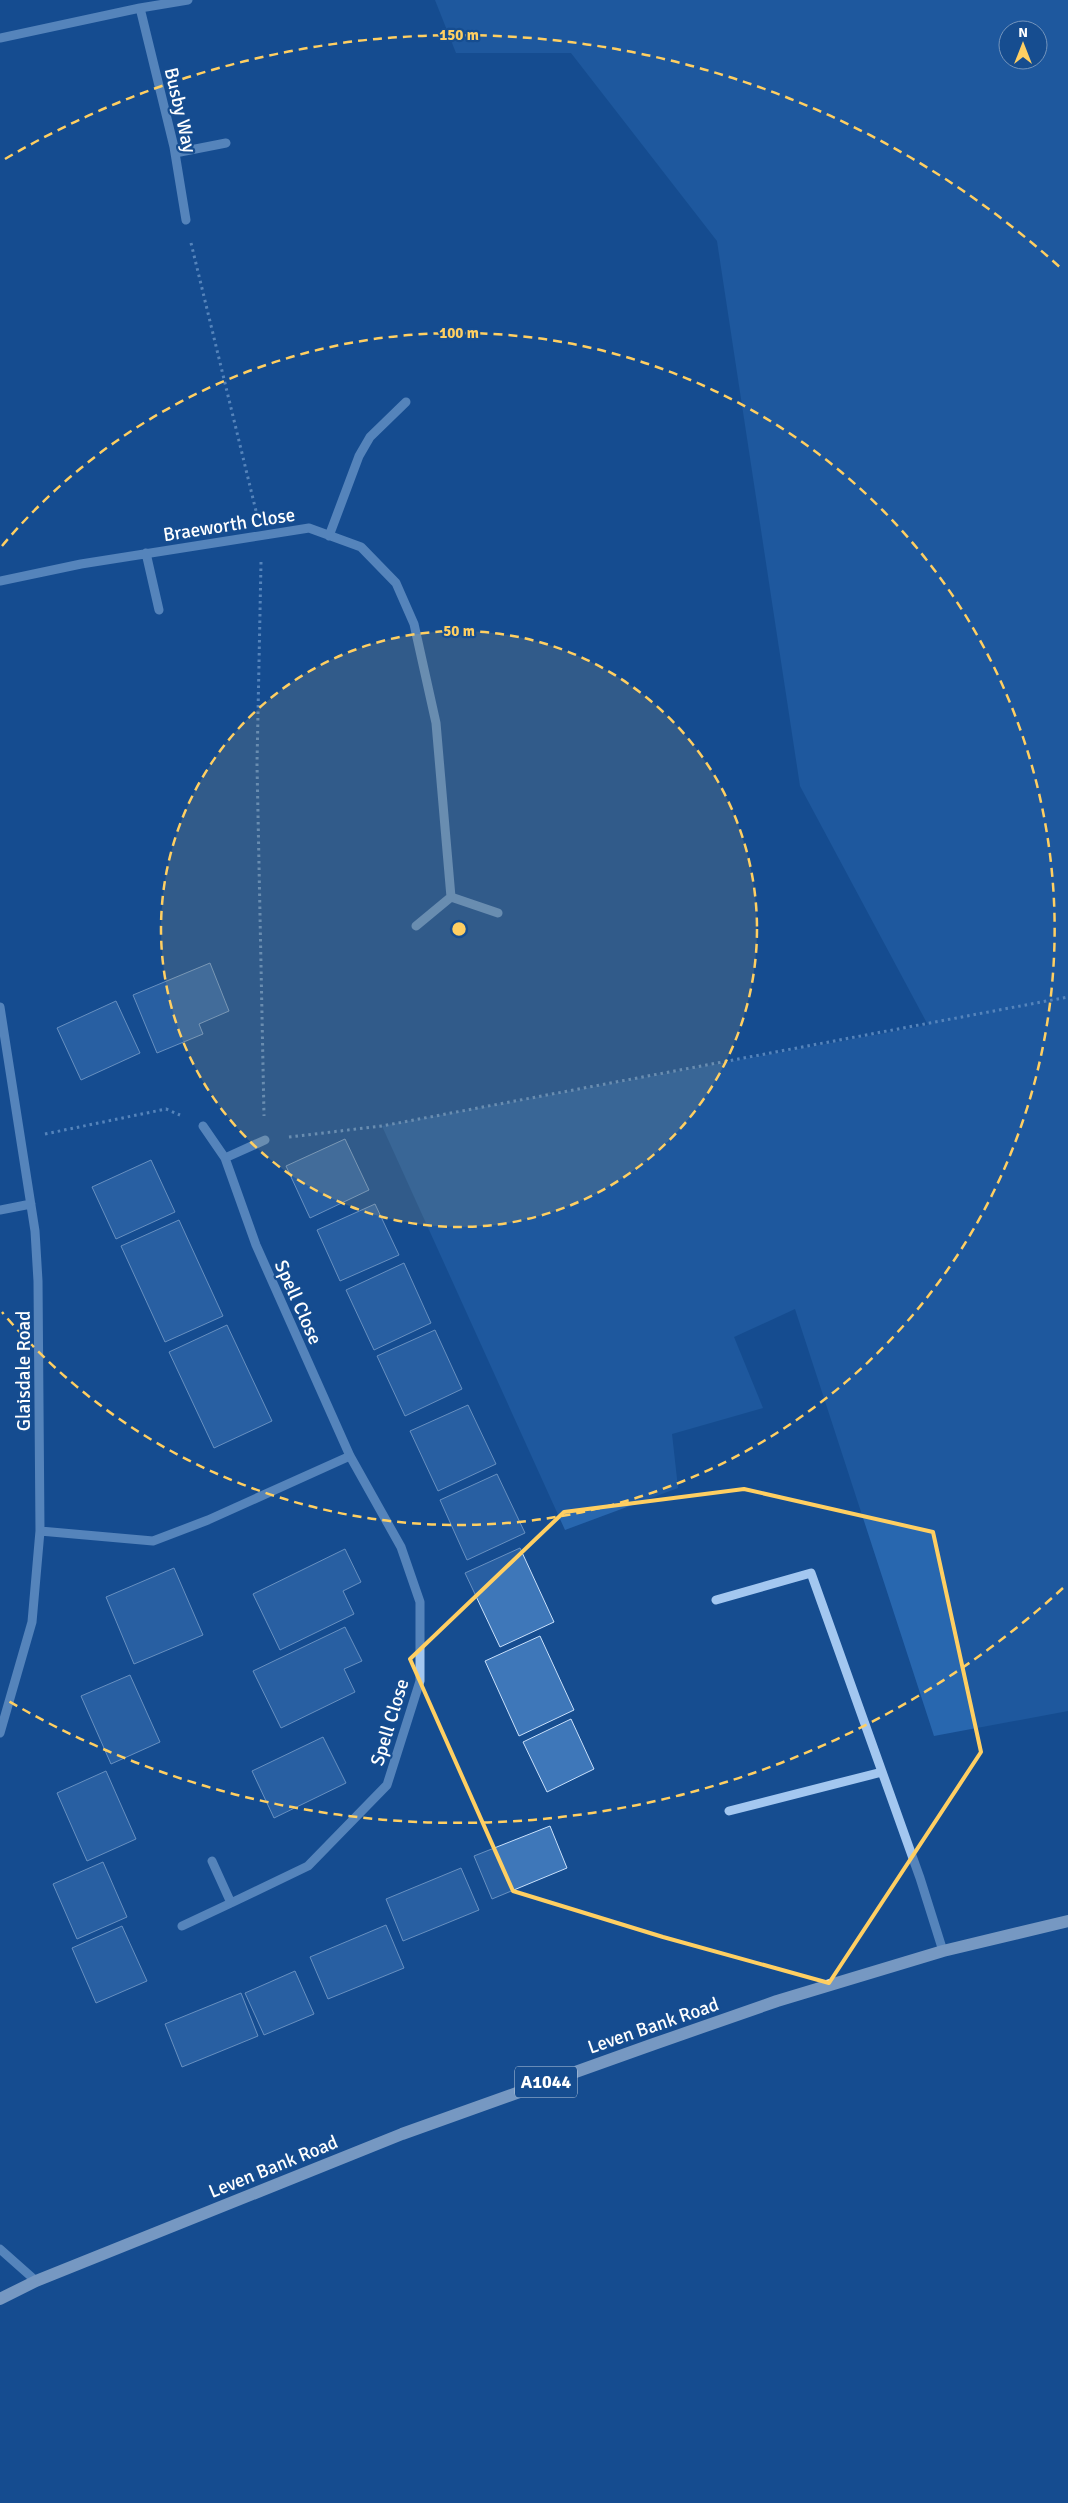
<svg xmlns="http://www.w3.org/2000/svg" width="1068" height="2503" font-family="Signika,sans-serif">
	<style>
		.green { fill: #2867af; fill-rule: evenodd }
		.building { fill: #3e77b9; stroke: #cae1fb }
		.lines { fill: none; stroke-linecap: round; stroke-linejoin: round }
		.path { stroke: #a3c7f0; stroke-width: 3; stroke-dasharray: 2.5 4; stroke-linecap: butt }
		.minor { stroke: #a3c7f0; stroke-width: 9 }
		.major { stroke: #ecf4ff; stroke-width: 12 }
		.marked { fill: none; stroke: #ffcf62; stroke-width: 4; stroke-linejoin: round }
		.ring { fill: none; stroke: #ffcf62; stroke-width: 2.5; stroke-dasharray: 9 6 }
		.labels { text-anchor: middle; stroke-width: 4.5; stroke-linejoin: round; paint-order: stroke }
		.shield { fill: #164d90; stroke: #b9cade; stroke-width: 1 }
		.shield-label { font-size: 18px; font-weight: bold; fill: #fff }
		.street-label { font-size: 19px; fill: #fff; stroke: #164d90 }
		.centre { fill: #ffcf62; stroke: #164d90; stroke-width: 2.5 }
		.ring-label { font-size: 15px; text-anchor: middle; font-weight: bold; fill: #ffcf62; stroke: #164d90; stroke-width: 4.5; stroke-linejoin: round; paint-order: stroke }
	</style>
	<rect width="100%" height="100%" fill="#164d90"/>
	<path class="green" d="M435,0H1068V1711L934,1736L795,1309L734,1337L763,1408L672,1434L678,1488L565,1530L382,1126L928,1025L800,786L717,241L571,53H456ZM1008,30H1038V60H1008Z"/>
	<path class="building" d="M210,963L229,1011L199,1024L203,1034L157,1053L133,995Z
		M116,1001L140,1053L81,1080L57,1028Z
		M345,1139L369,1190L310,1218L286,1166Z
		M151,1160L175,1212L116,1239L92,1187Z
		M375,1204L399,1255L340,1281L317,1230Z
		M179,1220L223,1316L165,1342L121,1246Z
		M404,1263L431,1323L374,1350L346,1290Z
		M227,1325L272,1421L214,1448L169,1352Z
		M435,1330L462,1389L405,1416L377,1356Z
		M468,1405L496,1464L438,1491L410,1431Z
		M497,1474L525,1533L467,1560L440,1500Z
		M520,1548L554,1622L500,1647L465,1573Z
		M345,1549L361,1582L343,1591L354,1614L280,1650L253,1594Z
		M174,1568L203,1635L134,1664L106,1597Z
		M345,1627L362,1661L344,1669L355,1692L281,1728L253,1671Z
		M540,1636L574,1710L519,1736L485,1661Z
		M130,1675L160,1742L111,1764L81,1696Z
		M571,1719L594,1769L547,1792L523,1742Z
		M323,1737L346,1783L274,1818L252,1771Z
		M106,1771L136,1839L87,1861L57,1793Z
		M550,1826L567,1868L492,1899L474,1856Z
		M103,1862L127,1917L77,1939L53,1884Z
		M461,1868L479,1910L403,1941L386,1899Z
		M386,1925L404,1968L328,1999L310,1957Z
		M122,1926L147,1981L96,2003L72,1948Z
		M295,1971L314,2014L264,2035L245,1993Z
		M241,1993L258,2036L182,2067L165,2024Z"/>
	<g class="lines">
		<path class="path" d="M191,243L256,511
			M261,562L257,764L264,1116
			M45,1134L166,1109L180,1115
			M289,1137L382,1126L1068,997"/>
		<path class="minor" d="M140,8L188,0
			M0,38L140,8L174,147L186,220
			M175,153L226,143
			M329,536L359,456L370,437L406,402
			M146,553L159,610
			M0,581L81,564L309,528L361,547L396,583L414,624L436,723L451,897
			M416,926L451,897L498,913
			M0,1007L35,1231L38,1281L40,1531L32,1622L0,1733
			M203,1126L225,1158L256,1245L350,1456L401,1547L420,1602V1681L387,1785L308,1866L231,1903L212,1861
			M225,1158L265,1140
			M0,1210L31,1204
			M40,1531L153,1541L208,1520L350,1456
			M716,1600L811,1573L920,1878L943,1951
			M729,1811L882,1772
			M182,1926L231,1903
			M0,2249L36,2281"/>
		<path class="major" d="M0,2299L36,2281L402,2134L651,2045L777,2001L943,1951L1068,1921"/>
	</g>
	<path d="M0 0H1068V2503H0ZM744,1489L933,1532L981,1752L829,1983L663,1937L513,1891L410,1659L564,1512Z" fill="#164d90" fill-opacity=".55" fill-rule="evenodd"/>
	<path class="marked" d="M744,1489L933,1532L981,1752L829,1983L663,1937L513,1891L410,1659L564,1512Z"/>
	<circle cx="459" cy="929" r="298" fill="#ffcf62" fill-opacity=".12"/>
	<g class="ring">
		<circle cx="459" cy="929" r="298"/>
		<path d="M2 546A596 596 0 1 1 2 1312"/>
		<path d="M1063 1588A894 894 0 0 1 5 1699M5 159A894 894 0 0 1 1063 270"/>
	</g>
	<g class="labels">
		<rect class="shield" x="515" y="2066.5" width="62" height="31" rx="4"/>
		<g class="shield-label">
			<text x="546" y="2088">A1044</text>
		</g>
		<g class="street-label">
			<text transform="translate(181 110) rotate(77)" y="7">Busby Way</text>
			<text transform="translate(229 524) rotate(-9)" y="7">Braeworth Close</text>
			<text transform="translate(299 1302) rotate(66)" y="7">Spell Close</text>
			<text transform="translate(23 1371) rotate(-90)" y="7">Glaisdale Road</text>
			<text transform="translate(389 1722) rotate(-73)" y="7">Spell Close</text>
			<text transform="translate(653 2025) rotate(-19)" y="7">Leven Bank Road</text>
			<text transform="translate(273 2166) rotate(-22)" y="7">Leven Bank Road</text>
		</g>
	</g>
	<circle cx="459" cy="929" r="8" class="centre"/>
	<g class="ring-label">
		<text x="459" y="40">150 m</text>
		<text x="459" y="338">100 m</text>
		<text x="459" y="636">50 m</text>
	</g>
	<g transform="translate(1023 45)"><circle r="24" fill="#164d90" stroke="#7394bc"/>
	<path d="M0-4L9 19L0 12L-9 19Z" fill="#ffcf62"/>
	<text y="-8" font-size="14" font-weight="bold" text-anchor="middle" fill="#ffffff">N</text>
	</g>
</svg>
